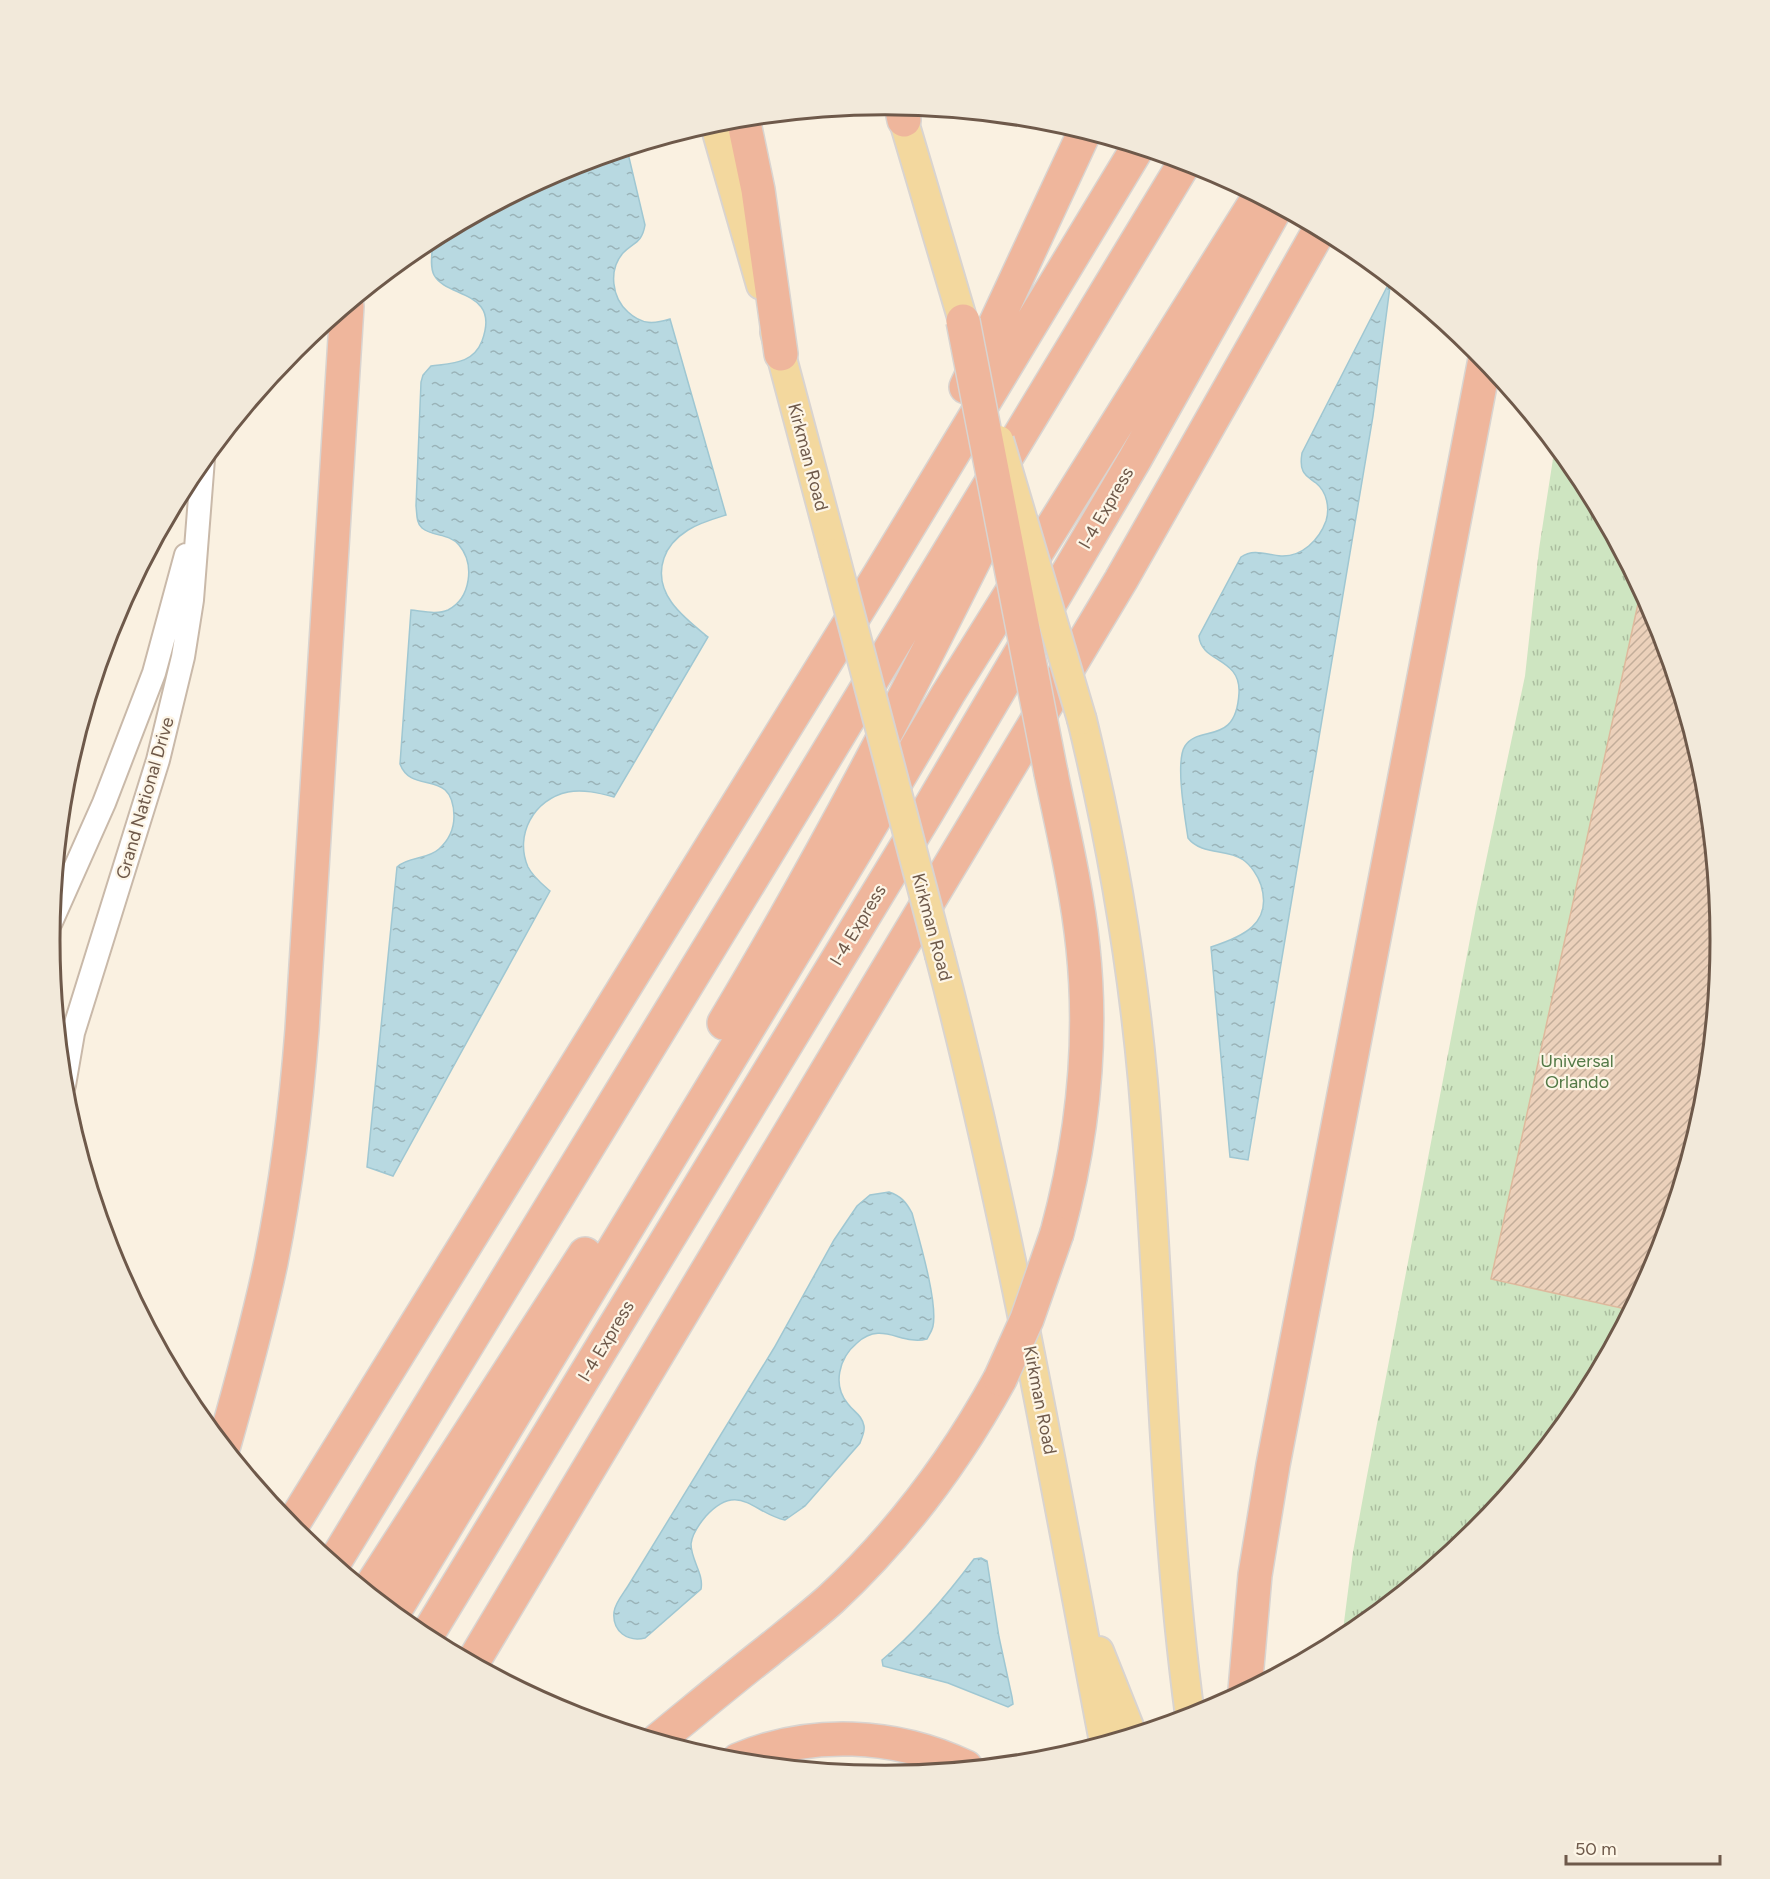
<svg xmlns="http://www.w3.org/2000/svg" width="1770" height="1879" font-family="Figtree,sans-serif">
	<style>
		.grass { fill: url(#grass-tufts) }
		.water { fill: url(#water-ripples); stroke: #9fc7d2; stroke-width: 1.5 }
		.building { fill: url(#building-hatch); stroke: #deb99d; stroke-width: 1.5 }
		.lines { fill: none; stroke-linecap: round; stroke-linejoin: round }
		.minor-casing { stroke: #c9b9a9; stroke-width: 26 }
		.major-casing { stroke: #d9d4d0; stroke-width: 32 }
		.highway-casing { stroke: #d9d4d0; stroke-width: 36 }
		.minor { stroke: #fff; stroke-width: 22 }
		.major { stroke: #f3d89e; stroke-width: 28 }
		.highway { stroke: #efb69c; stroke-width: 33 }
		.major-bridge-casing { stroke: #d9d4d0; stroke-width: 32; stroke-linecap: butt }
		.highway-bridge-casing { stroke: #d9d4d0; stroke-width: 36; stroke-linecap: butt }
		.major-bridge { stroke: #f3d89e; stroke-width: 28 }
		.highway-bridge { stroke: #efb69c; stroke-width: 33 }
		.labels { text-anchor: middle; stroke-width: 4.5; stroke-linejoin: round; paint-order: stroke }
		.street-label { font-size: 18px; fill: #6e594a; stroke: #fdf5e6 }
		.park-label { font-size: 18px; fill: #537946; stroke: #fdf5e6 }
		.rim { fill: none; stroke: #6e594a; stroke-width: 3 }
	</style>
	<defs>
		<pattern id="grass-tufts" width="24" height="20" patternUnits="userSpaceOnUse" patternTransform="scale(1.5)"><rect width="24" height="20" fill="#cee5c1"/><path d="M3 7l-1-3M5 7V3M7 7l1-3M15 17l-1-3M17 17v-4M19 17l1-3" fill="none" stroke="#abbd9f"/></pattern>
		<pattern id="water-ripples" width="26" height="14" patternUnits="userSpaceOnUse" patternTransform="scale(1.5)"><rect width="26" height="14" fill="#b8d9e1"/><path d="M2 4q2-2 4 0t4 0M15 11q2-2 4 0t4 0" fill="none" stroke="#9ab3b8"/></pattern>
		<pattern id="building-hatch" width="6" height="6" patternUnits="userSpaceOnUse" patternTransform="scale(1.5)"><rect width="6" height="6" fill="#ecd1bb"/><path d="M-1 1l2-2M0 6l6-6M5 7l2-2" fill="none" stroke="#c3ad9a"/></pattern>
	</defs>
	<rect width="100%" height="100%" fill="#faf1e1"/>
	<path class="grass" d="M1555,446L1580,476L1657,620L1705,777L1720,940L1704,1103L1657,1260L1579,1404L1476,1531L1342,1638L1353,1552L1366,1481L1476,908L1525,676L1539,549Z"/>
	<path class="water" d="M627,149L645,225C642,243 634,242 623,253C608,270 612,298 628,312C642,325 654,324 670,319L726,515C713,519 699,523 688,530C677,537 668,546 664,558C652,593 683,617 708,637L614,797C599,793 583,789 568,792C534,799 514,835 528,867C533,877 542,884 550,891L393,1176L367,1167L397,867C409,856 427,860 439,849C449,840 454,830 454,816C453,767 412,796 400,764L411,610C422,611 437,615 448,610C471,598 475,564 459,545C449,533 433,537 422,528C416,523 417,513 416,506L421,382L423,375L431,366C452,363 473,364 482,341C501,290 446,298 434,275C429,265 433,249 433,238L566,167Z
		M1391,279L1373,416L1248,1160L1230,1157L1211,947C1242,937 1273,924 1261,885C1258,876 1251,865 1242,859C1226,849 1201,855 1188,838C1185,818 1175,761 1185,746C1199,724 1236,747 1239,693C1241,657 1201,663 1199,636L1241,557C1254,548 1267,555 1281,556C1302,557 1319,540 1326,521C1330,508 1327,492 1316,483C1311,479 1305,476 1303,471C1300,465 1301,459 1302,453Z
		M889,1192C901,1196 906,1202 912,1213C919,1239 938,1302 933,1326C932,1331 929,1335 927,1339C901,1346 882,1320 857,1343C839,1358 832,1385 848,1404C854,1412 862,1415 864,1426C865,1432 862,1437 860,1443L805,1506L785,1520C754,1514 739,1480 706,1516C700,1523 692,1535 691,1544C691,1560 704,1574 701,1589L645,1638C628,1642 612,1632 614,1612C615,1603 623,1594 628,1586L774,1348L834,1240L857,1206L870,1195Z
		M981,1558L987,1561L999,1637L1012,1697L1013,1704L1008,1707L948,1683L883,1666L882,1660C917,1631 947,1595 974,1559Z"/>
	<path class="building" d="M1641,590L1657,620L1705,777L1720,940L1704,1103L1657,1260L1630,1310L1491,1279Z"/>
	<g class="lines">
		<g class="minor-casing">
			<path id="minor" d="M51,922L104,803L154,673L186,555
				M64,1085L73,1033L158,760L183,657L192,600L203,459"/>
		</g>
		<g class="major-casing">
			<path id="major" d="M899,105L963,321
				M714,122L761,285
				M775,332L834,553
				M1082,720C1111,839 1132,960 1143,1082C1161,1293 1162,1506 1190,1716
				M940,956C1008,1215 1054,1479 1104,1742
				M1099,1651L1132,1734"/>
		</g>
		<g class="highway-casing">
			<path id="highway" d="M901,106L904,120
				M743,118L758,190L781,354
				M966,387L1085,131
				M1051,773C1063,831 1077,889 1083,948C1093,1044 1082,1141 1057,1233
				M724,1023C827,851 918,674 1007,494
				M224,1445C241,1385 258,1324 271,1262C286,1186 296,1108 302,1030L347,306
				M291,1527L880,574L1138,147
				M334,1563L775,840L1185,162
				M368,1591L585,1254
				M394,1612L856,850L948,694L1253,206
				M426,1637L926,814L1135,459L1277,206
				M473,1662L1121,580L1320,229
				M1245,1690L1255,1575L1273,1465L1485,359
				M658,1740C695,1710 731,1680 768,1651C789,1634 811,1617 831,1599C900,1535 955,1461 1000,1379
				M738,1760C811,1729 895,1733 966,1767"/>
		</g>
		<use href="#minor" class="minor"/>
		<use href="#major" class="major"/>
		<use href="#highway" class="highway"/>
		<g class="major-bridge-casing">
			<path id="major-bridge" d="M999,440L1082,720
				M834,553L940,956"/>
		</g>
		<g class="highway-bridge-casing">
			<path id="highway-bridge" d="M963,321L1051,773
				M1000,1379L1027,1319L1057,1233"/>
		</g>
		<use href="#major-bridge" class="major-bridge"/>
		<use href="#highway-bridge" class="highway-bridge"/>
	</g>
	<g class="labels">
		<g class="street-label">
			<text transform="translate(808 457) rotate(75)" y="6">Kirkman Road</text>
			<text transform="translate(1106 508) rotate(-60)" y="6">I-4 Express</text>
			<text transform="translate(145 798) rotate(-74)" y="6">Grand National Drive</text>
			<text transform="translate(858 925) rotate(-59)" y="6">I-4 Express</text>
			<text transform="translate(932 927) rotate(75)" y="6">Kirkman Road</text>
			<text transform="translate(606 1341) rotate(-59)" y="6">I-4 Express</text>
			<text transform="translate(1040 1400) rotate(79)" y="6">Kirkman Road</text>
		</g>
		<g class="park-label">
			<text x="1577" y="1067">Universal<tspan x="1577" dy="21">Orlando</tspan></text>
		</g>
	</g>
	<path d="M0 0H1770V1879H0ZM60 940a825 825 0 1 1 1650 0a825 825 0 1 1-1650 0Z" fill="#f2e9da" fill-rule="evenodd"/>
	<path class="rim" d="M60 940a825 825 0 1 1 1650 0a825 825 0 1 1-1650 0Z"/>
	<path d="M1566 1855v9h154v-9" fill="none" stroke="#6e594a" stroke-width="3"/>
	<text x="1575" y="1855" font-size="18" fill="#6e594a" stroke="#fdf5e6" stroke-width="4.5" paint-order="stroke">50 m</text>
</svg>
